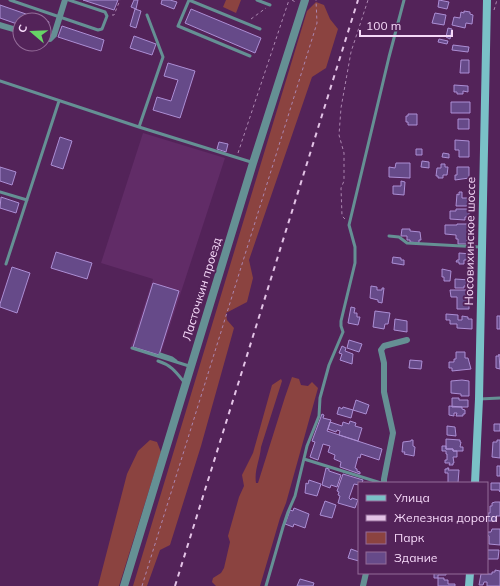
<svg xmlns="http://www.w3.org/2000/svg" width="500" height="586" font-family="Mulish,sans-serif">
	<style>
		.built { fill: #612c67 }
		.green { fill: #8b4340 }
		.building { fill: #664a89; stroke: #ac8ed4 }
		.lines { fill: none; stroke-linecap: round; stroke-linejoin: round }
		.path { stroke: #ab86b0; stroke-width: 1; stroke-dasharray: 3 3; stroke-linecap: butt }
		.service { stroke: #659094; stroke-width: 3 }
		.minor { stroke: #659094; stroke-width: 6 }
		.tertiary { stroke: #659094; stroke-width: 8 }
		.secondary { stroke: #7ac1c7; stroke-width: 8 }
		.rail { stroke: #e3c3e6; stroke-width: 2; stroke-dasharray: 5 5; stroke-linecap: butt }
		.labels { text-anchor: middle; stroke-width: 4; stroke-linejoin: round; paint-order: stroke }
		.street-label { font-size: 12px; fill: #f6d9f9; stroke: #532359 }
	</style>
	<rect width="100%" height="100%" fill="#532359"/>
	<path class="built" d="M143,133L225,158L160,356L131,346L153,279L101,263Z"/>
	<path class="green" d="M226,0H241L236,13L223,7Z
		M316,2L324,5L330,19L338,29L326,68L312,77L249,260L253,278L247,302L226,313L227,320L234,328L201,446L170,545L160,550L147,586H133L307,11Z
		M292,377L299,379L301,385L308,386L312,382L318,388L286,503L280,518L260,586H216L212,582L213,578L221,573L224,568L230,542L228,536L239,497L244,486L242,475L253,453L272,385L281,379L282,381L261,447C260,460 254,470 256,483H258L285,397Z
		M150,440L157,442L161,452L119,586H98L127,474L138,451Z"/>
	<path class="building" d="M83,0H118L114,10Z
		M134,0H138L136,9L131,7Z
		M162,0H170L177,2L174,9L161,4Z
		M439,0L449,2L447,9L438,7Z
		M0,5L49,22L45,33H44V20H20V25L0,18Z
		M135,9L141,11L136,28L130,26Z
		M191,9L261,38L255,53L185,23Z
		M464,11L470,12V14L473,15L472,24L466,23L465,28L452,25L454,17L460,18L461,12L464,13Z
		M435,13L446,15L444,25L432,23Z
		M62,26L104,40L101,51L58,37Z
		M448,28L452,29L450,39L446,37Z
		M134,36L156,44L152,55L130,48Z
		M439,39L448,41L447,44L438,42Z
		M453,45L469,47L468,52L452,50Z
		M461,60H469V73H460Z
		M168,63L195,71L180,118L153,110L157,97L171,101L178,80L164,76Z
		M454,85L468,86V92L463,91V94H457V92H454Z
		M451,102H470V113H451Z
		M408,114H417V125H408V122H406V116H408Z
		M458,119H469V129H458Z
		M60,137L72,141L63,169L51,165Z
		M455,140L469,141V157H459V150H455Z
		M219,142L228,144L226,152L217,149Z
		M416,149H422V155H416Z
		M443,153L449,154V158L442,157Z
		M422,161L429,162V168L421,167Z
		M396,163H410V178L389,177V167L395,168Z
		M441,164H445V167H448L447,175H443V178H438V176H436L437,168H441Z
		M0,167L16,172L12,185L0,181Z
		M457,167H469V178L455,180V175H457Z
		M401,181L405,182L404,195L393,194V186H401Z
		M459,192H462V198H470V206H456L457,194L459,195Z
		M1,197L19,203L16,213L0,208Z
		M456,209H469V217H465V220L450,219V211H456Z
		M457,224H467V226L472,228V240H467V244H458V239H456V235L445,234V225H457Z
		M402,229H410V231L420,232L421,240H419V243L410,242V240H407V236H401Z
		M56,252L92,263L87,279L51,268Z
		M459,253L472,254V260H464V264H459V262H456L457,260H459Z
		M393,257L401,258V260H404V265L392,263Z
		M12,267L30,273L17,313L0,307V304Z
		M442,269L451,271L450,281H444V277H442Z
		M455,279L470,280V286H464V288H455Z
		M153,283L179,291L159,355L133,347Z
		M371,286L377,287V290H382V288H384L382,303L378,302V300L370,298Z
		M450,290H466V296H469V309H457V297H451Z
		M351,307L355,308L354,313H357V317H360L358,325L348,323Z
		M375,311L390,313L388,324H385L384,329L373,327Z
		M446,314L458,315V320H462V316L468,317V319H472V329L457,328V324H450V320H446Z
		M497,316H500V329H497Z
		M395,319L407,321V332L394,330Z
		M349,340L362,344L359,352L347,348Z
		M342,346L346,348L345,351L353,354L352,364L340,360L342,354L339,353Z
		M456,352H465V358H468L471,369L452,371V368H449V362H454V359H456Z
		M499,354L500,369L496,368V356H499Z
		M410,360L422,361L421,369L409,368Z
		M462,380L469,381V396H461V394L451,393V381Z
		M452,398H459V400H468V407H452Z
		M356,400L369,405L366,414L353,410Z
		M449,406L462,407V409L465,410V414H463V416H456L457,413H454V416L449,415Z
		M339,407L342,409L343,407L353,410L351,418L337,414Z
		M322,414L324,415L323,418L331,420L327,431L382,449L379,460L361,454L360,458L358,457L355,468L357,469V471L360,472V474L340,467L341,462L334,459L335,455L328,452L330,446L323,444L318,460L310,457L315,442L312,441Z
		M350,421L356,423L355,426L362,428L358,441L339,435L340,431L337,430L336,432L328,429L330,422L342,426L343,422L349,424Z
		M494,424H500V431H494Z
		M447,426L455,427L456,436L447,435Z
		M446,439L460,440V442H461L460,447H463V451H453V449H446Z
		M411,440H413V446L415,447L414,456L404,454L405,452H402L403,442L411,441Z
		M497,440H500V458L492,457L493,442H497Z
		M442,446H446V449H453V451H457V457H453L454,463H453V465H449L450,463H445V460H447V454H446V451H442Z
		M497,466H500V476H497Z
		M326,468L329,469V471L341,475L337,487L331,485L330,488L322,485Z
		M447,468H449L448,470H459L458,483H448V473H445V469H447Z
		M343,474L363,480L362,483H359V485L354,484L349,498L351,500L352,498L358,500L355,508L338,503L340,496L338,495L339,492L337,491Z
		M309,480L321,484L317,496L305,493L306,483L308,484Z
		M491,483H500V492L499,490H491Z
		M325,501L336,505L332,518L320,515Z
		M495,502H500V516H496V521H488V513H490V506H492V503Z
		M294,508L309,514L305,528L294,524L293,527L285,524L290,510L293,511Z
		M492,529H500V545L489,544V536L487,535V532H491Z
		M351,549L359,552V561L348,558Z
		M487,550H499L498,559H487Z
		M495,570L500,571V586H487V582H484L483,585H479L481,574H492V572H495Z
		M434,573H446V575H438V578H434Z
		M438,578H444V580H448V584H455V586H438Z
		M300,579L314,583L313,586H297Z"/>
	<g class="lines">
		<path class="path" d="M292,0L297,3
			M494,10L497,0
			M112,15H114L120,0
			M251,19L266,8
			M238,153L289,0
			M345,219L342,216L341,188L344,181V153L339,135L341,108L351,52L368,0
			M142,586L317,23L316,0"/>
		<path class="service" d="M10,0L98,30L102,29L107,16L105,12L69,0
			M257,0L270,5
			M250,56L178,26L189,0L260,29
			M0,81L139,127L163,57L147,15
			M139,127L251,162
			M0,192L27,200
			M389,236L399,237L407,243L480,247
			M6,264L59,101
			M132,348L189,366
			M160,354L172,358L176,361
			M158,361C171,365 176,372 184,382
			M479,399L500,398
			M304,459L381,483
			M266,586L283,527L288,512L295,496L307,446L319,416L320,398L329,365L343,332L341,326V321L355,263V247L349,225L389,57L404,0"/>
		<path class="minor" d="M0,25L20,31
			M44,39H50L54,35L65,0
			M384,483V479L393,433L384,392V363L381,350L384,346L407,340
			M363,586L366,573"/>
		<path class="tertiary" d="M124,586L253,163L305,0"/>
		<path class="secondary" d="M475,483L479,399L487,0
			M469,586L470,573"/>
		<path class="rail" d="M175,586L358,0"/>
	</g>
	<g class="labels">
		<g class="street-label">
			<text transform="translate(470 241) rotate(-89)" y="4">Носовихинское шоссе</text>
			<text transform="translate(202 289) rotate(-73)" y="4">Ласточкин проезд</text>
		</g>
	</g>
	<rect x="358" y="482" width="130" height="92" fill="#532359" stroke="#946c99"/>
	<rect x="366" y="495" width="20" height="6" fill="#7ac1c7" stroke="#946c99"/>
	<text x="394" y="502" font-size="12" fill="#f6d9f9">Улица</text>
	<rect x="366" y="515" width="20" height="6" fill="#e3c3e6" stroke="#946c99"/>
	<text x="394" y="522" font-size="12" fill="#f6d9f9">Железная дорога</text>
	<rect x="366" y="532" width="20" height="12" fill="#8b4340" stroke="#946c99"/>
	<text x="394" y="542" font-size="12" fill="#f6d9f9">Парк</text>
	<rect x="366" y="552" width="20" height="12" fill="#664a89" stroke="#946c99"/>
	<text x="394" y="562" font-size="12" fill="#f6d9f9">Здание</text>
	<g transform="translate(32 32) rotate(289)"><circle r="19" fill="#532359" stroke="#946c99"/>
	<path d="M0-3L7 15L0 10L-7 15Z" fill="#67d466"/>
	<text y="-6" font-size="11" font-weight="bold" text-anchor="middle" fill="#f6d9f9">С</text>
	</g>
	<path d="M360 30v6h92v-6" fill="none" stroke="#f6d9f9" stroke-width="2"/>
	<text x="366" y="30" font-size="12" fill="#f6d9f9" stroke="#532359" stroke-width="3" paint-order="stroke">100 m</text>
</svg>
